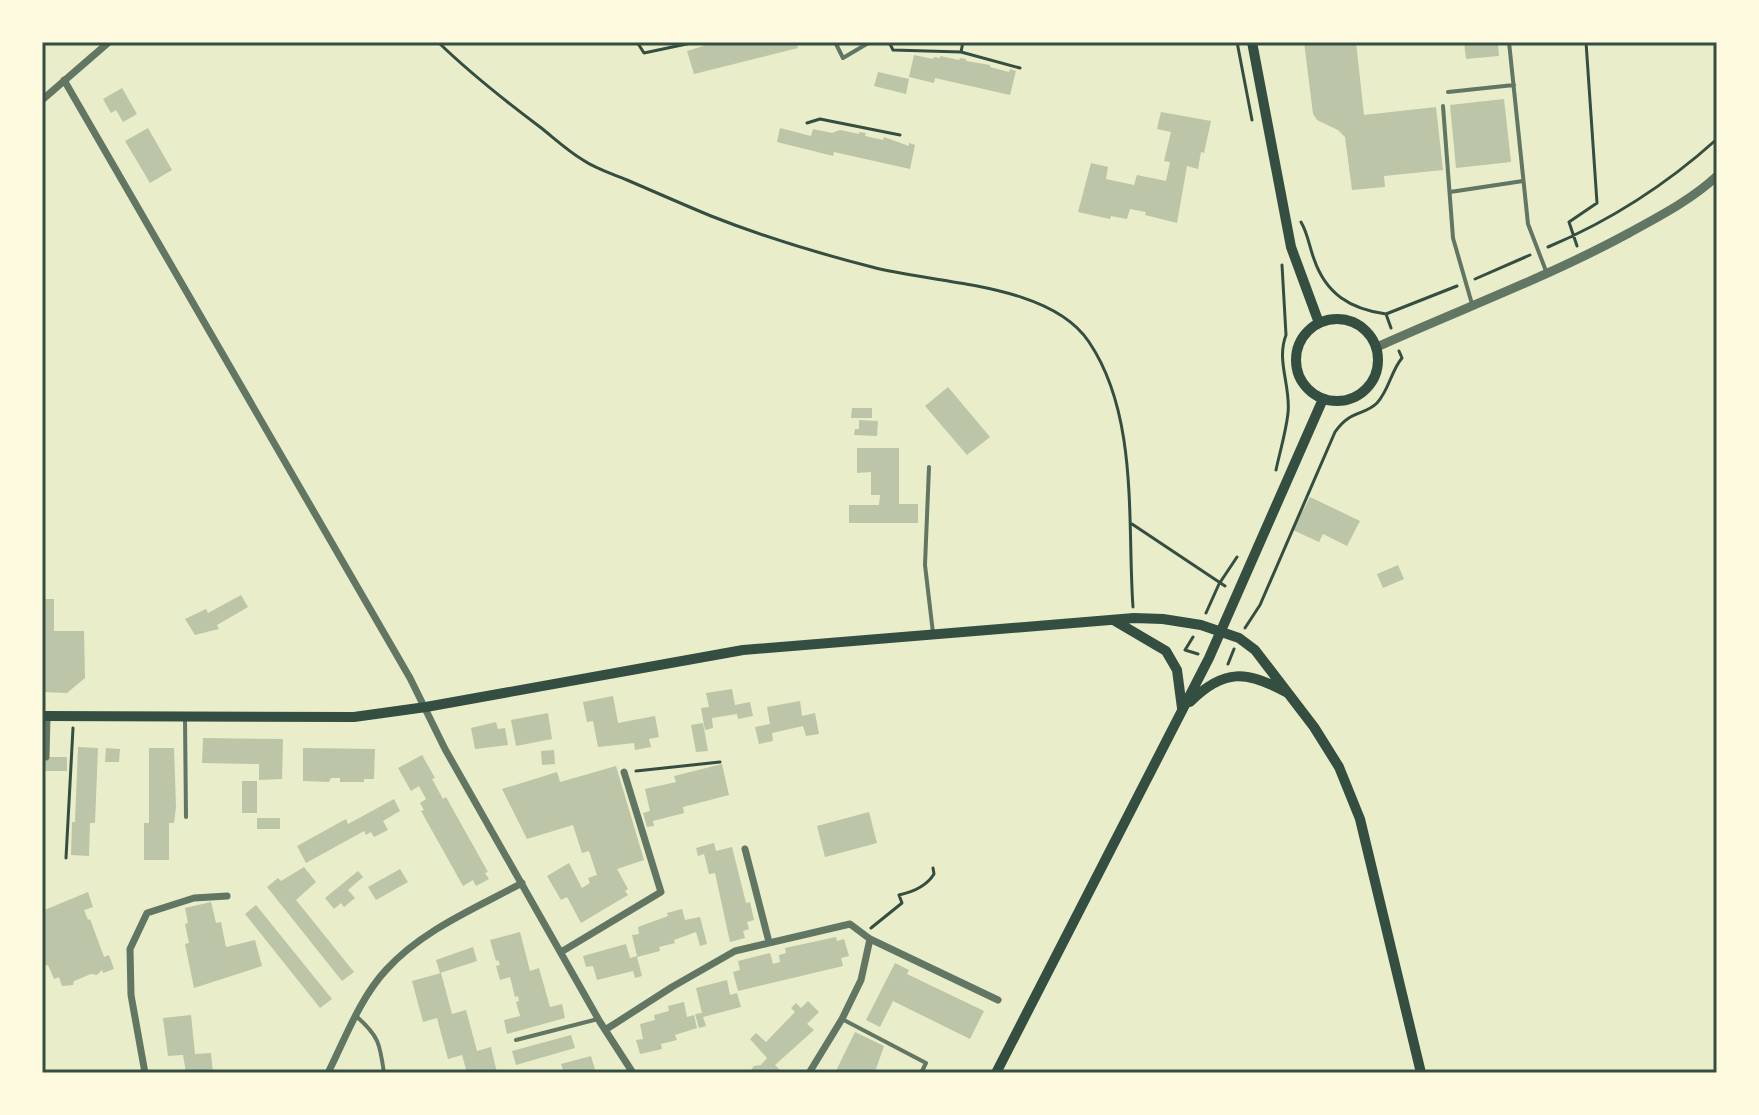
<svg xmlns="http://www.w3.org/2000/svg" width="1759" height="1115" font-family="'Noto Sans',sans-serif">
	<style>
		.building { fill: #bcc5a7 }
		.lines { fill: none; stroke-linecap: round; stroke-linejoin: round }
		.path { stroke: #344e41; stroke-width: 3 }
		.service { stroke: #617663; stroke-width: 4 }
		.minor { stroke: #617663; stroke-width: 7 }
		.tertiary { stroke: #617663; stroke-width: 9 }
		.secondary { stroke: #344e41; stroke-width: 10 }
		.neatline { fill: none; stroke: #344e41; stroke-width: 3 }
	</style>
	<rect width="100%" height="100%" fill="#e9edc9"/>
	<path class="building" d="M716,42H796L798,48L694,74L687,51Z
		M1304,42H1356L1364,115L1436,107L1443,170L1384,176L1385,187L1352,190L1345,137L1338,130L1317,120L1313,114Z
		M1464,42H1498L1499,56L1466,59Z
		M914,55L933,59L934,57L940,58V56L959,60L960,58L966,59V61L990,65V67L1009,72L1010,69L1016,71L1010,95L935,78L934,83L909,77Z
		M878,72L909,79L906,94L874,86Z
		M122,88L137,114L123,122L116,110L111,113L103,99Z
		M1504,99L1511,162L1456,168L1450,105Z
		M1161,112L1211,121L1204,153L1201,152L1198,169L1187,166L1177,223L1145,215L1146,212L1130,209L1127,219L1111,216L1110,219L1078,212L1091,163L1108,167L1106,179L1134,185L1137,175L1166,181L1170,162L1164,161L1171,132L1157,129Z
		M148,128L172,170L150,183L125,141Z
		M780,128L811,136L813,129L832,133L840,130L859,134V132L866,133L865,136L883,140L884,137L909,146V143L915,145L910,169L834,152L833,156L777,142Z
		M948,387L990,437L967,455L925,406Z
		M852,408H872V418H851Z
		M859,420L878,421L877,436L854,435L855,429H859Z
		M857,448H899V504H918V523H849V505H879L880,495H871V472L857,473Z
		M1310,497L1360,521L1347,546L1323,534L1319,542L1293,530Z
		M1398,565L1404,579L1383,588L1377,574Z
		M241,595L248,607L217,625L219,629L195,635L185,619L206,609L208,613Z
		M42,599H54V631H84L85,678L67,693L42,692Z
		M732,689L735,705L750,702L753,716L738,719L737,714L712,718L713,728L705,730L701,708L709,707L706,693Z
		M613,696L618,723L655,716L659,737L649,739L651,747L635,750L634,743L598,747L593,721L587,722L583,702Z
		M800,701L802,716L815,713L819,734L806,736L803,726L772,733L773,741L759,744L755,727L770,724L767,707Z
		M548,713L552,739L516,746L511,720Z
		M496,722L498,729L505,728L508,745L475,749L471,728Z
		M703,723L708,751L696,752L691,725Z
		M203,738L283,739L282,779L259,780V764L202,763Z
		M78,747L98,748L95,823H90L89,856L71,855L72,822H75Z
		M106,748L120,749L119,762H105Z
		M149,748H174L176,807L174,823H169V860H144V823H149Z
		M303,748L375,749L374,779H364V782H340V778H331L329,782L303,781Z
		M554,750L555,764L542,765L541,751Z
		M422,755L435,778L432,779L443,799L446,797L488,872L485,873L489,879L476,886L473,880L463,886L421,811L424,810L420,803L426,799L419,786L411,791L398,768Z
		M42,757H67V771H42Z
		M722,764L729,795L683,807L684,813L653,821L654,826L647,827L643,813L650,811L645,789L676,782L674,776Z
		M616,766L644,860L617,869L628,889L625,891L628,895L581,923L567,897L561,900L547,876L569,863L582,888L590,883L588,878L597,875L589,851L582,853L573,825L527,839L502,789L557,772L560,782Z
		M242,781H257V813H242Z
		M394,799L400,811L383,821L388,830L374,837L371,832L366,835L364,831L306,863L297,846L346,819L348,824Z
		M869,812L877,843L825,857L817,826Z
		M257,818H280V829H257Z
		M714,843L716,851L732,847L746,903L750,902L754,920L747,922L749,929L743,931L745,938L730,942L715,873L709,874L704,854L698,856L696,848Z
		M304,867L316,882L296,900L354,972L342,981L267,887L278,878L281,881Z
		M400,869L408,882L376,900L368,887Z
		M358,871L363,877L348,890L355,898L344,907L341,903L334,909L325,898Z
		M88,892L93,907L84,910L88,920L90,919L104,957L109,955L114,969L103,973L102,970L97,975L91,974L74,981L73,985L62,986L59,977L54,979L48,965L42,967V911Z
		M211,902L216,923L221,922L226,947L255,940L262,966L194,988L185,944L189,943L185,924L188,923L185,908Z
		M256,905L332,999L320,1008L245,914Z
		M682,909L685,920L700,917L707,944L700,946L696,932L674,940L675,943L659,947L660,951L637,957L642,976L635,978L633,971L597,980L593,966L586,967L583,956L626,944L630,958L637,956L632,935L639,934L638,927L668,916L667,913Z
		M520,932L530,971L539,968L550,1007L562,1004L565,1018L507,1034L504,1020L520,1016L516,1002L519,1001L518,996L515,997L510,977L500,980L496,966L500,965L498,960L496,961L490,940Z
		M836,937L837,941L844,939L849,956L841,958L843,966L738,991L733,972L740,970L738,961L770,953L773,964L780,962L779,955L786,953L785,948Z
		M473,947L477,961L440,973L436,960Z
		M895,963L909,970L907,974L984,1011L970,1039L893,1001L880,1027L866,1020Z
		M441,973L452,1014L466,1010L477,1051L491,1047L497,1073H467L462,1055L448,1059L437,1018L423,1022L412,981Z
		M727,980L730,995L737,993L741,1007L703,1017L706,1026L699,1028L695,1014L702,1013L696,988Z
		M808,1001L819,1012L807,1024L814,1030L775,1065L783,1073H749L754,1066L761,1065L767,1058L750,1039L756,1033L766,1042L795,1012L791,1008L796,1003L801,1008Z
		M684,1002L687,1017L694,1015L697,1028L675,1035L677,1040L661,1044L662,1049L640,1054L636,1040L643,1039L640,1024L655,1020L654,1015L669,1011L668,1006Z
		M191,1015L195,1054L211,1053L213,1073H186L183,1055L168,1056L163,1018Z
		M855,1032L884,1046L875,1072L835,1073Z
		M571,1035L575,1048L516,1065L512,1051Z
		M591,1056L596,1073H564L561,1064Z"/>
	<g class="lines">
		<path class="path" d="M438,42C470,73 504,100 540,127C554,138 568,151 583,160C596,169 613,174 627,180C655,192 682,204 711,216C759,235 821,254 872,267C936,284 1050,283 1089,342C1139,416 1127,523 1133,607
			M637,42L644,53L696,42
			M889,42L893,50L961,52L1020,68
			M1237,42L1252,120
			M961,52L963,42
			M807,123L820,119L900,135
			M1301,222C1308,234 1309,246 1314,259C1326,294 1350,309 1386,314L1391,328
			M1577,246L1569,222L1597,203L1586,42
			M1548,247C1612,220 1666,185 1717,139
			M1475,279L1530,255
			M1386,314L1457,286
			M1276,470C1280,451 1286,432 1288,413C1291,386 1276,361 1286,335L1282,265
			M1132,524L1225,586
			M1206,613L1219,584L1237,557
			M1245,628L1260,605L1335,432C1351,409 1364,416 1377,403C1389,390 1391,371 1402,358L1399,351
			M1193,637L1185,650L1198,654
			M1228,664L1234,649
			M636,771L720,762
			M66,858L73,728
			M871,928L902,903L899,895C913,892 926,887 934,874L933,868"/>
		<path class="service" d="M835,42L843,58L870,42
			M1509,42L1528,224L1546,271
			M1448,92L1514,85
			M1443,106L1453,238L1472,304
			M1450,192L1523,181
			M929,467L925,565L933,633
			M185,718L186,817
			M356,1016C379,1036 380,1044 384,1073
			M842,1019L926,1063L921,1073
			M516,1040L598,1019"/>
		<path class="minor" d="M64,80L410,678L445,749L600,1022L633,1073
			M42,100L109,42
			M46,757L47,716
			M745,849L769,942
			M561,952L661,892L624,772
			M605,1030L672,987L735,951L850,924L870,939L998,1000
			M145,1073L131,995L130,949L147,913L194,898L227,896
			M328,1073C345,1039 360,998 386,970C422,930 476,908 522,883
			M809,1073L842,1019L861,980L870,939"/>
		<path class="tertiary" d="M1377,347C1461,309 1548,277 1629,233C1660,216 1691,200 1717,176"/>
		<path class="secondary" d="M1252,42L1291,247L1319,323
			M1296 360a41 41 0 1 1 82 0a41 41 0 1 1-82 0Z
			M1115,621L1166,651L1177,670L1182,708
			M1190,702C1224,668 1247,671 1286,692
			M42,716L354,717L426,707L743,650L1134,618L1163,619L1201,625L1239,638L1255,650L1314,727L1339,767L1360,819L1421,1073
			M996,1073L1209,658L1323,399"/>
	</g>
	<rect width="1759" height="1115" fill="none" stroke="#fefae0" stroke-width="88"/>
	<rect x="44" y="44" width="1671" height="1027" class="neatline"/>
</svg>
